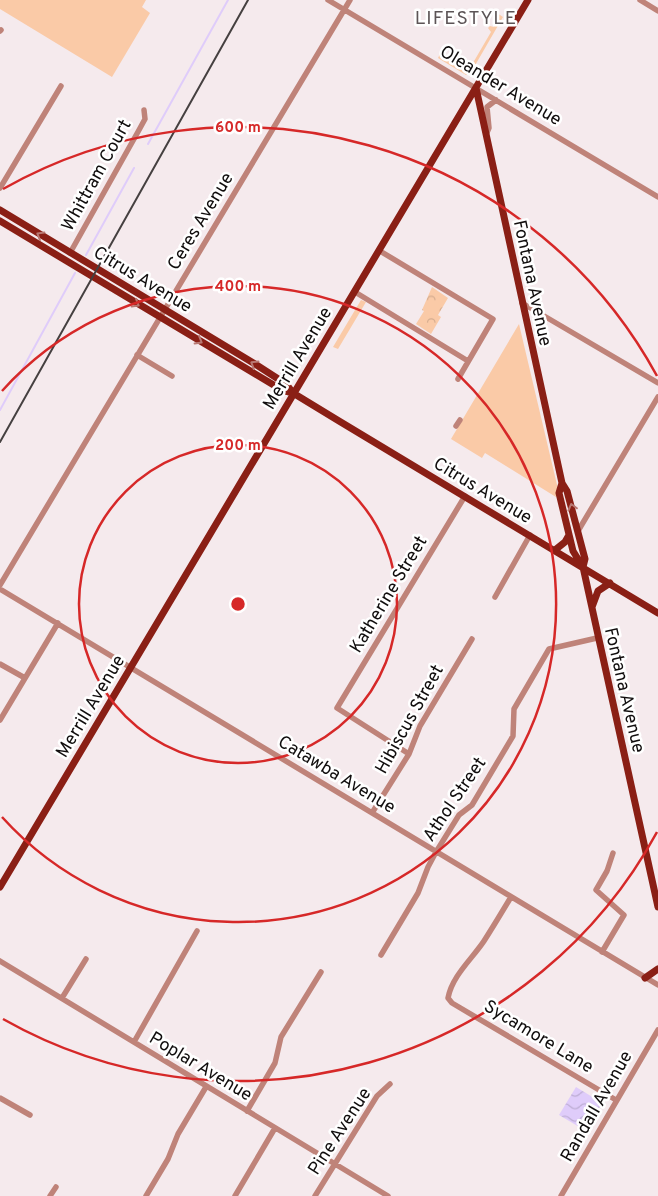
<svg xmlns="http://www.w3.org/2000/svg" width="658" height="1196" font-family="Overpass,sans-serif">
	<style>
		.green { fill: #facaa7 }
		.park { fill: url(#park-crowns) }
		.water { fill: url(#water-waves) }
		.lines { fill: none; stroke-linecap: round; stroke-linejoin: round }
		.stream { stroke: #dfccfa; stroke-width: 2 }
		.minor { stroke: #bf8379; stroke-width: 5.5 }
		.major { stroke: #8a1f15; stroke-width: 7 }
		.rail { stroke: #454040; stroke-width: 2 }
		.oneway { stroke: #b97973 }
		.ring { fill: none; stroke: #d62828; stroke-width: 2.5 }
		.labels { text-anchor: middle; stroke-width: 5; stroke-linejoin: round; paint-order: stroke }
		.street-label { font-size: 18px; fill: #100d0d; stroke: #fff }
		.neighbourhood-label { font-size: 19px; letter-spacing: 1px; fill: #5c5456; stroke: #fff }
		.centre { fill: #d62828; stroke: #fff; stroke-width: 2.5 }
		.ring-label { font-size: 15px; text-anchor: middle; font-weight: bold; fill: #d62828; stroke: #fff; stroke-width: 5; stroke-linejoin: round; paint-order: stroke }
	</style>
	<defs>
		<pattern id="park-crowns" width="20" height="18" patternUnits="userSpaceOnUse" patternTransform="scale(1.25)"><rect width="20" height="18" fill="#facaa7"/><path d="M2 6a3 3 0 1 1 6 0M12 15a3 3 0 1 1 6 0" fill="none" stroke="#d5ac8f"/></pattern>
		<pattern id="water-waves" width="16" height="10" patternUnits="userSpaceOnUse" patternTransform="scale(1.25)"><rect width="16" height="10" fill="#dfccfa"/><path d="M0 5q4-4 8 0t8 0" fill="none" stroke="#beaed5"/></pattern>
	</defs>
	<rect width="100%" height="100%" fill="#f5eaed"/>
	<path class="green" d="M0,0H146L142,7L150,13L112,77L0,9Z
		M497,13L503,17L470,74L466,75L438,58L442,50L444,51L443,54L470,68L491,32L488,28L490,26L494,27L499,18L496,15Z
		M361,300L366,302L338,349L333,347Z
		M519,324L558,489L556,497L485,453L482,458L451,439Z"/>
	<path class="park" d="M432,287L448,298L438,315L441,317L431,334L416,324L424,311L422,310Z"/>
	<path class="water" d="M576,1087L599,1101L601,1105L586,1131L559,1115Z"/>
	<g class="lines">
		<path class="stream" d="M148,144L228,0
			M86,255L134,168
			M0,410L75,273"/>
		<path class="minor" d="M328,0L658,197
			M640,0L658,11
			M0,31L1,30
			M486,135L489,128L487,107L496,100
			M0,188L61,86
			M380,251L493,319L458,379
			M70,253L139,130L145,119L144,110
			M355,292L468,361
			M522,303L658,383
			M137,355L172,376
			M456,426L460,420
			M578,531L658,397
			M0,585L350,0
			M0,589L658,985
			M495,597L530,535
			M0,664L25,678
			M0,720L58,623
			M409,754L337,708L465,496
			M372,813L409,754L420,726L472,639
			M511,897C502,912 493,927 484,941C472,959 452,976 448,998L452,1003L616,1100
			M602,952L624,915L596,890L607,871L613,853
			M381,955L418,893L428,867L436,852L459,815L472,805L513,736L514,709L549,649L597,638
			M0,961L388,1196
			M62,998L86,959
			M134,1042L197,931
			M0,1098L30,1115
			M247,1111L275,1063L281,1037L321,972
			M50,1196L56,1187
			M146,1196L168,1159L178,1134L206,1087
			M235,1196L275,1128
			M315,1196L377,1096L390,1084
			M561,1196L658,1030"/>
		<path class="major" d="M476,88L562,483L567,491L585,559L583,567L658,907
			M0,210L255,364L286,384L293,393L339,421L658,613
			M0,221L282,390L293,393
			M562,483L559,493L573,551L581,564
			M555,550L565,542L569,535
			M592,607L598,591L610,583
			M0,887L528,0
			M645,978L658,969"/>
		<path class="rail" d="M0,442L248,0"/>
	</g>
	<defs><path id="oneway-chevron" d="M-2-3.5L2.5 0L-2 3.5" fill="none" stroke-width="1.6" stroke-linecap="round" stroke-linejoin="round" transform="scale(1.25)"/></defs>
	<g class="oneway">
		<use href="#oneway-chevron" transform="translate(40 235) rotate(-149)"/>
		<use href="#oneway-chevron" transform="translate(136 304) rotate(31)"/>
		<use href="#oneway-chevron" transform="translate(199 341) rotate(31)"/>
		<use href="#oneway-chevron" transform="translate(254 364) rotate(-148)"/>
		<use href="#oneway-chevron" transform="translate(572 507) rotate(-105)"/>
	</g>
	<g class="ring">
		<circle cx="238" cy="604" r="159"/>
		<path d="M2 391A318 318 0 1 1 2 817"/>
		<path d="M657 832A477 477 0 0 1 3 1019M3 189A477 477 0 0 1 657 376"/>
	</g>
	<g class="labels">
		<g class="street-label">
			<text transform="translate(501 85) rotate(31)" y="6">Oleander Avenue</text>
			<text transform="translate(96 175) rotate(-61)" y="6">Whittram Court</text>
			<text transform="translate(200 221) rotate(-59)" y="6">Ceres Avenue</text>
			<text transform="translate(143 279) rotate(31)" y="6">Citrus Avenue</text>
			<text transform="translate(533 283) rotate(78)" y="6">Fontana Avenue</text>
			<text transform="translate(297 358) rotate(-59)" y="6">Merrill Avenue</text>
			<text transform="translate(483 490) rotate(31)" y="6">Citrus Avenue</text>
			<text transform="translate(388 594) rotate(-59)" y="6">Katherine Street</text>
			<text transform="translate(625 690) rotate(77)" y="6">Fontana Avenue</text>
			<text transform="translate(90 706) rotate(-59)" y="6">Merrill Avenue</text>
			<text transform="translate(409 719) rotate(-61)" y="6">Hibiscus Street</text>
			<text transform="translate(337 774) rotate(31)" y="6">Catawba Avenue</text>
			<text transform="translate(454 799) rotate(-56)" y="6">Athol Street</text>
			<text transform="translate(539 1036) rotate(31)" y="6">Sycamore Lane</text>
			<text transform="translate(201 1066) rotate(31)" y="6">Poplar Avenue</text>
			<text transform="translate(596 1106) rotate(-60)" y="6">Randall Avenue</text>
			<text transform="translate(339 1131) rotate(-57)" y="6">Pine Avenue</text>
		</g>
		<g class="neighbourhood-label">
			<text x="466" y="24">LIFESTYLE</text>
		</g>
	</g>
	<circle cx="238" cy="604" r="8" class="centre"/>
	<g class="ring-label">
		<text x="238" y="132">600 m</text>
		<text x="238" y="291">400 m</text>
		<text x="238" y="450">200 m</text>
	</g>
</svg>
